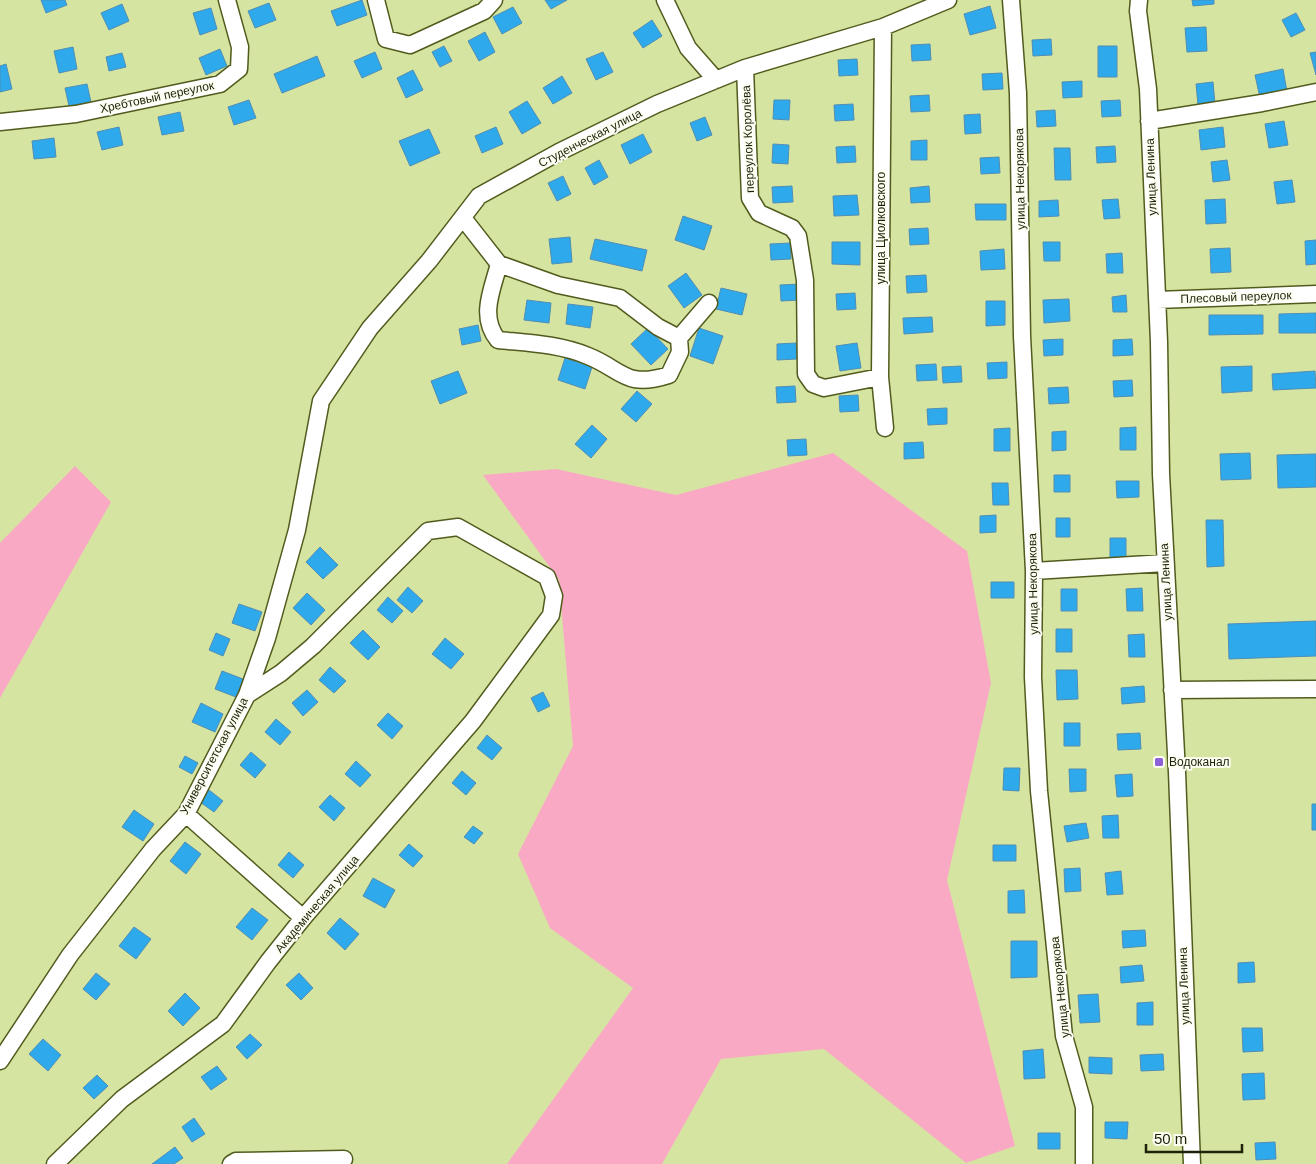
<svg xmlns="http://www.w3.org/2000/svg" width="1316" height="1164" font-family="Helvetica,sans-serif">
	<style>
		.green { fill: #f9a9c4 }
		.building { fill: #2da9ec; stroke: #508eb4 }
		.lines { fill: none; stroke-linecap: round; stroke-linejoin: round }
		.minor-casing { stroke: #515b1d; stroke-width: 19 }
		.minor { stroke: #fff; stroke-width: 16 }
		.poi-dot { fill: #8d5fd9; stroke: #fbfef1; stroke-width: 2 }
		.labels { text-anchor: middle; stroke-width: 4; stroke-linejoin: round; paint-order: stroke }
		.street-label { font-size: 12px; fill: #1e2208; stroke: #fbfef1 }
		.poi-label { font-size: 12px; fill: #1e2208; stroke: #fbfef1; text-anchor: start }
	</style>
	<rect width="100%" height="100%" fill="#d6e4a2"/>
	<path class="green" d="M833,453L967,551L991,683L947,880L1015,1146L966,1163L824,1049L721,1059L662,1164H507L633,988L550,928L518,854L573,746L559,580L483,475L556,469L676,495Z
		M75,466L111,502L0,698V543Z"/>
	<path class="building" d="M41,0H65L67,5L46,13Z
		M362,0L367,15L337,26L331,11Z
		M545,0H567L551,9Z
		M1192,0H1214V4L1193,6Z
		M269,3L276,20L255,28L248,11Z
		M122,4L129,21L109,30L101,13Z
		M990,6L996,28L970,35L964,14Z
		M513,7L522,23L502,34L493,17Z
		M211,8L217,29L200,35L193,13Z
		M1296,13L1305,30L1291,37L1282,20Z
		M652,20L662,36L643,48L633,33Z
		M1206,27L1207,51L1187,52L1185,28Z
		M485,32L495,52L479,61L468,41Z
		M1051,39L1052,55L1033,56L1032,40Z
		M930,44L931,60L912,61L911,45Z
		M444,46L452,61L440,67L432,52Z
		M1098,46H1117V77H1098Z
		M73,47L77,69L59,73L54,51Z
		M220,49L227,66L206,75L199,58Z
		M375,52L382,69L362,78L354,61Z
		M603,52L613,72L596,80L586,59Z
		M1316,52V75L1310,53Z
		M122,53L126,67L109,71L106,57Z
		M317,56L325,76L282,93L274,74Z
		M857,59L858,75L839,76L838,60Z
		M6,64L12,89L0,92V66Z
		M1283,69L1287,92L1260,98L1255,75Z
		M413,70L423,90L406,98L397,78Z
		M1002,73L1003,89L983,90L982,74Z
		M562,76L572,93L553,104L543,88Z
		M1082,81V97L1063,98L1062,82Z
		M1213,82L1215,104L1198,105L1196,84Z
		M87,84L91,102L69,106L65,88Z
		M929,95L930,111L911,112L910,96Z
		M249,100L256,118L234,125L228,107Z
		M774,100H790L789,120L773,119Z
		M1120,100L1121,116L1102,117L1101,101Z
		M527,101L541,123L522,134L509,112Z
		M853,104L854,120L835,121L834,105Z
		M1055,110L1056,126L1037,127L1036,111Z
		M180,112L184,131L162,135L158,117Z
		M980,114L981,133L965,134L964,115Z
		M705,117L712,135L697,141L690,123Z
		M1284,121L1288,145L1269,148L1265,124Z
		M119,127L123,145L102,150L97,132Z
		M496,127L503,144L482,153L475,136Z
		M1223,127L1225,147L1201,150L1199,130Z
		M429,129L440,153L410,166L399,141Z
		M643,134L652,152L630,164L621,145Z
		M54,138L56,157L34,159L32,141Z
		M927,140V160H911V141Z
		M773,144L789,145L788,164L772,163Z
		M855,146L856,162L837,163L836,147Z
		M1115,146L1116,162L1097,163L1096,147Z
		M1054,148H1070L1071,180H1055Z
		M999,157L1000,173L981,174L980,158Z
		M599,160L608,177L594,185L585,168Z
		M1227,160L1230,180L1213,182L1211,162Z
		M563,176L571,194L557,201L548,183Z
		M1292,180L1295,202L1277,204L1274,182Z
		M792,186L793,202L773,203L772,187Z
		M929,186L930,202L911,203L910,188Z
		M857,195L859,215L834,216L833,196Z
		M1118,199L1120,218L1104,219L1102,200Z
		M1225,199L1226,223L1206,224L1205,200Z
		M1058,200L1059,216L1039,217V201Z
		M975,204H1006V220H976Z
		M683,216L712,226L704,250L675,240Z
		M928,228L929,244L910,245L909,229Z
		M570,237L572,262L552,264L549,239Z
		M595,239L647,250L642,271L590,259Z
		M1316,240V264L1306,265L1305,241Z
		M832,242H860V265L832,264Z
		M1043,242H1060V261H1044Z
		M790,243L791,259L771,260L770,244Z
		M1230,248L1231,272L1211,273L1210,249Z
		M1004,249L1005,269L981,270L980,251Z
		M1122,253L1123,273H1107L1106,254Z
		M686,273L702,295L684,308L668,286Z
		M926,275L927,292L907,293L906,276Z
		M800,284L801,300L781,301L780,285Z
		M721,288L747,294L742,315L716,309Z
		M855,293L856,309L837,310L836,294Z
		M1126,295L1127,312H1113L1112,297Z
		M1069,299L1070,321L1044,323L1043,300Z
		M527,300L551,303L549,323L524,320Z
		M986,301H1005V325L986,326Z
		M568,304L593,307L590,328L566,324Z
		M1316,313V333H1279V314Z
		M1209,315H1263V334L1209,335Z
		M932,317L933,332L904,334L903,318Z
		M478,325L481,341L462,345L459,329Z
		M648,328L668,349L651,365L631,344Z
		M699,328L723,336L713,364L690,356Z
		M1063,339V355L1044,356L1043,340Z
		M1132,339L1133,355L1113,356V340Z
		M796,343L797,359L777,360V344Z
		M857,343L861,368L840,371L836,346Z
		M565,358L592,367L585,389L558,380Z
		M1007,362V378L988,379L987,363Z
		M936,364L937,380L917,381L916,365Z
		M961,366L962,382L943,383L942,367Z
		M1252,366V391L1222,393L1221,367Z
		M458,371L467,393L440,404L431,381Z
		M1315,371L1316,388L1273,390L1272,374Z
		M1132,380L1133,396L1114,397L1113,381Z
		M795,386L796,402L777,403L776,387Z
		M1068,387L1069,403L1049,404L1048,388Z
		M637,391L652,404L636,422L621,409Z
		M858,395L859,411L840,412L839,396Z
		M947,408V424L928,425L927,409Z
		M592,425L607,439L591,458L575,444Z
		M1136,427V450H1120V428Z
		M1010,428V451H994V429Z
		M1066,431V450L1052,451V432Z
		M806,439L807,455L788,456L787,440Z
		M923,442L924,458L904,459V443Z
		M1250,453L1251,479L1221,480L1220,454Z
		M1316,454V487L1278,488L1277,455Z
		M1054,475H1070V492H1054Z
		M1116,481H1139V497L1117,498Z
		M992,483H1008L1009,505H993Z
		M996,515V532L980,533V516Z
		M1056,518H1070V537H1056Z
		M1206,520H1223L1224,566L1207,567Z
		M1110,538H1126V560L1110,561Z
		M320,547L338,565L323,579L306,562Z
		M991,582H1014V598H991Z
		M408,587L423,601L412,613L397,600Z
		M1142,588L1143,611H1127L1126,589Z
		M1061,589H1077V611H1061Z
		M307,593L325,610L311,625L293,608Z
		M388,597L403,611L392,623L377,610Z
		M239,604L262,612L255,631L232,623Z
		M1316,621V656L1229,659L1228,624Z
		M1056,629H1072V652H1056Z
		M363,630L380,647L368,660L350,643Z
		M216,633L230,639L223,656L209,650Z
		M1144,634L1145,657H1129L1128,635Z
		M445,638L464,654L451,669L432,654Z
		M330,667L346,681L334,693L319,680Z
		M1056,670H1077L1078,699L1057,700Z
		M222,671L243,679L236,697L215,689Z
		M1144,686L1145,702L1122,704L1121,688Z
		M307,690L318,702L303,716L292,703Z
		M543,692L550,706L538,712L531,698Z
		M201,703L223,714L215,732L192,722Z
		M388,713L403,726L392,739L377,725Z
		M276,719L291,732L280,745L265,732Z
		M1064,723H1080V746H1064Z
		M1140,733L1141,749L1118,750L1117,734Z
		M487,735L502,748L492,760L477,748Z
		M251,752L266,765L255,778L240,765Z
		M185,756L198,763L192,774L179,767Z
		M356,761L371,775L360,787L345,774Z
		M1004,768H1020L1019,791L1003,790Z
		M1069,769H1086V791L1070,792Z
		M462,771L476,783L466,795L452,783Z
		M1132,774L1133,796L1117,797L1115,775Z
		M209,790L223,801L214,812L200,802Z
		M330,795L345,808L334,821L319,807Z
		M1312,804H1316V830H1312Z
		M134,810L154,824L143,841L122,827Z
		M1118,815L1119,838H1103L1102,816Z
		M1086,823L1089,838L1067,842L1064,826Z
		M473,826L483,833L474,844L464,837Z
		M185,842L201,854L186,874L170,861Z
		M409,844L423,856L413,867L399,855Z
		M993,845H1016V861H993Z
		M289,852L304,865L293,878L278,865Z
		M1080,868L1081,891L1065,892L1064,869Z
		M1121,871L1123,894L1107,895L1105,873Z
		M373,878L395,890L385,908L363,896Z
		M1024,890L1025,913H1008V891Z
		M252,908L268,920L252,940L236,927Z
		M340,918L359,934L345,950L327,933Z
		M134,927L151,939L136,959L119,946Z
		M1145,930L1146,946L1123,948L1122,931Z
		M1011,941H1037V977L1011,978Z
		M1254,962L1255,982L1238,983V963Z
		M1142,965L1144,981L1121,983L1120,967Z
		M96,973L110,984L96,1000L83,989Z
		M299,973L313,988L301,1000L286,985Z
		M185,993L200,1008L183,1026L168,1011Z
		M1098,994L1100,1022L1080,1023L1078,995Z
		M1153,1002V1025H1137V1003Z
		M1242,1028H1262L1263,1051L1243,1052Z
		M250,1034L262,1045L247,1059L236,1047Z
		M43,1039L61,1055L48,1071L29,1054Z
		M1043,1049L1045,1078L1024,1079L1023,1051Z
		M1163,1054L1164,1070L1141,1071L1140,1055Z
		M1089,1057L1112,1058V1074L1089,1073Z
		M217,1066L227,1079L211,1090L201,1077Z
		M1264,1073L1265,1099L1243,1100L1242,1074Z
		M97,1075L108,1086L94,1099L83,1088Z
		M194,1118L205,1134L192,1142L182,1127Z
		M1105,1122H1128L1127,1139L1105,1138Z
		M1038,1133H1060V1149H1038Z
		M1275,1142L1276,1159L1256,1160L1255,1143Z
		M175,1147L183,1158L174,1164H152Z"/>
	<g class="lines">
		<g class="minor-casing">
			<path id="minor" d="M376,0L386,39L410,45L484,11L494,0
				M665,0L688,48L716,80
				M1011,0L1018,93L1022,336L1034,571L1033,677L1039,791L1064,1036L1084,1107V1164
				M1139,0L1138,11L1148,89L1159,342L1161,474L1177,772L1192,1164
				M883,27L880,377L885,428
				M745,68L750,198L759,213L792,228L798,236L805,280L806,374L813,384L824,388L880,377
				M1149,121L1262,103L1316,92
				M0,122L76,114L220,84L239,69L240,47L227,0
				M463,218L499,264C492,290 479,317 498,340C528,343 559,344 588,356C623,370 625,389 669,375L680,352L679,338L709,303
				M499,264L558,285L620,298L658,327L679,338
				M1157,300L1316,294
				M1034,571L1165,563
				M1172,690L1316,689
				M186,814L303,918
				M0,1061L70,955L153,849L186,814L247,695L267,638L297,530L321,401L370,328L429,261L479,196L559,152L657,104L745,68L883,27L948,0
				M55,1164L122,1099L223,1024L268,962L303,918L473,721L551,615L554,596L547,577L458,527L428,531L313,646L281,673L247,695
				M231,1164L236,1161L344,1159"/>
		</g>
		<use href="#minor" class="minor"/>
	</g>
	<rect class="poi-dot" x="1154" y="757" width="10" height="10" rx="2.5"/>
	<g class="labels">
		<g class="street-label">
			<text transform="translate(157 97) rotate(-12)" y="4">Хребтовый переулок</text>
			<text transform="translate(590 138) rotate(-27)" y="4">Студенческая улица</text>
			<text transform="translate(748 139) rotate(-92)" y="4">переулок Королёва</text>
			<text transform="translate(1151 177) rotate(-92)" y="4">улица Ленина</text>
			<text transform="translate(1020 179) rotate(-91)" y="4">улица Некорякова</text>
			<text transform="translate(881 228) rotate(-90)" y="4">улица Циолковского</text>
			<text transform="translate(1236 297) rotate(-2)" y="4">Плесовый переулок</text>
			<text transform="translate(1166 582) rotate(-93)" y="4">улица Ленина</text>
			<text transform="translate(1033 584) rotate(-91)" y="4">улица Некорякова</text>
			<text transform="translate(214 756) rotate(-62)" y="4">Университетская улица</text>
			<text transform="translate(317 904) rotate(-50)" y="4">Академическая улица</text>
			<text transform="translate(1184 986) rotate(-92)" y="4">улица Ленина</text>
			<text transform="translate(1060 987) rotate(-96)" y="4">улица Некорякова</text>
		</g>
		<g class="poi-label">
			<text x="1169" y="766">Водоканал</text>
		</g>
	</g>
	<path d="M1146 1144v8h96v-8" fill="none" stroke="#1e2208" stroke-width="2.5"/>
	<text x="1154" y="1144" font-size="15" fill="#1e2208" stroke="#fbfef1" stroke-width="4" paint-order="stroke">50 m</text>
</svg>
